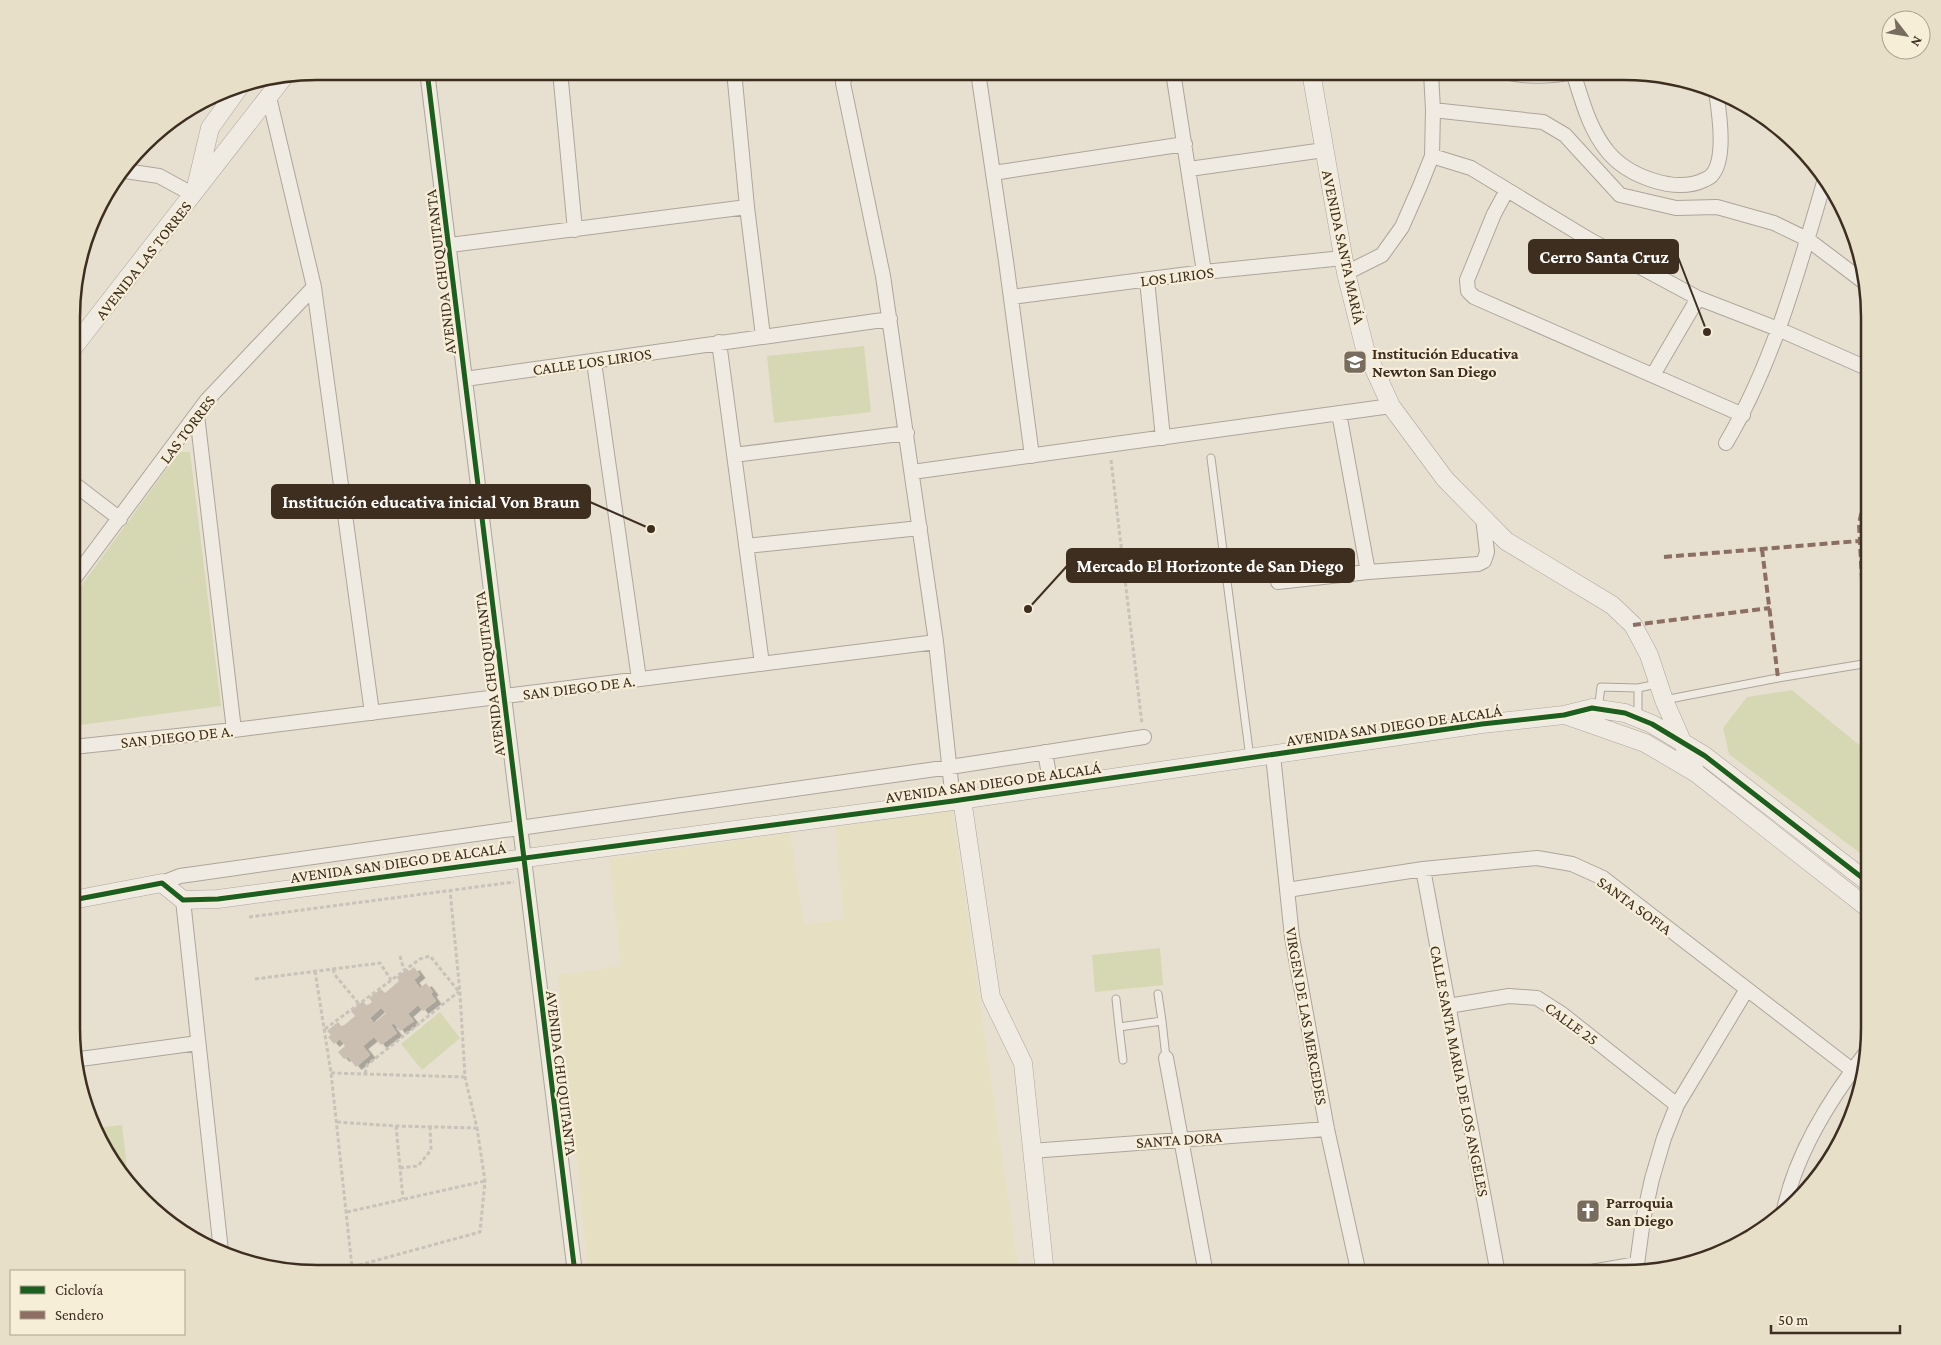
<svg xmlns="http://www.w3.org/2000/svg" width="1941" height="1345" font-family="'Crimson Pro',serif">
	<style>
		.farmland { fill: #e6dfc2 }
		.green { fill: #d6d7b3 }
		.building { fill: #cbbfb2; fill-rule: evenodd; filter: url(#shadow) }
		.lines { fill: none; stroke-linecap: round; stroke-linejoin: round }
		.service-casing { stroke: #ada599; stroke-width: 9 }
		.minor-casing { stroke: #ada599; stroke-width: 16 }
		.tertiary-casing { stroke: #ada599; stroke-width: 19 }
		.path { stroke: #c8c2b9; stroke-width: 3; stroke-dasharray: 4 2.5; stroke-linecap: butt }
		.service { stroke: #efebe3; stroke-width: 7 }
		.minor { stroke: #efebe3; stroke-width: 14 }
		.tertiary { stroke: #efebe3; stroke-width: 18 }
		.quiet { stroke: #8d6e63; stroke-width: 4; stroke-dasharray: 8 4; stroke-linecap: butt }
		.cycleway-casing { stroke: #f7eed8; stroke-width: 8 }
		.cycleway { stroke: #1b5e20; stroke-width: 5 }
		.labels { text-anchor: middle; stroke-width: 4.5; stroke-linejoin: round; paint-order: stroke }
		.street-label { font-size: 16px; fill: #3d2e20; stroke: #f7eed8 }
		.poi-label { font-size: 16px; font-weight: bold; fill: #3d2e20; stroke: #f7eed8; text-anchor: start }
		.rim { fill: none; stroke: #3d2e20; stroke-width: 2.5 }
		.leader { fill: none; stroke: #3d2e20; stroke-width: 2 }
		.callout-dot { fill: #3d2e20; stroke: #f7eed8; stroke-width: 2 }
		.callout { fill: #3d2e20; stroke: #3d2e20; stroke-width: 2 }
		.callout-label { font-size: 18px; text-anchor: middle; font-weight: bold; fill: #fff }
	</style>
	<defs>
		<filter id="shadow"><feDropShadow dx="5.5" dy="3" stdDeviation="0" flood-color="#0004"/></filter>
	</defs>
	<rect width="100%" height="100%" fill="#e7e0d1"/>
	<path class="farmland" d="M952,811L1019,1274L588,1273L558,975L621,966L609,859L790,833L804,925L844,919L835,827Z"/>
	<path class="green" d="M744,71H788L789,77L745,82Z
		M864,346L871,412L774,423L767,356Z
		M179,452H190L221,706L73,726V597Z
		M1792,690L1869,753V860L1729,754L1723,728L1747,697Z
		M1160,948L1163,985L1095,992L1092,955Z
		M440,1012L460,1038L422,1070L401,1044Z
		M122,1125L128,1178L104,1151L96,1128Z
		M450,1264L451,1273H424V1268Z"/>
	<path class="building" d="M414,967L420,975L414,980L420,988L426,983L433,992L431,994L436,1001L423,1011L418,1005L408,1014L414,1021L400,1031L394,1023L391,1025L397,1033L381,1045L374,1037L363,1046L370,1055L356,1067L348,1057L344,1059L338,1052L345,1046L340,1039L334,1044L328,1037L331,1035L327,1031L338,1022L342,1027L355,1016L351,1011L363,1001L367,1006L372,1002L369,998L381,989L385,993L399,981L397,977L407,969L409,971ZM381,1008L386,1013L374,1023L370,1018Z"/>
	<g class="lines">
		<g class="service-casing">
			<path id="service" d="M1211,458L1250,758
				M1638,688L1657,684
				M1664,700L1778,678L1869,663
				M1598,709L1601,687L1638,688V717
				M1158,994L1162,1021
				M1116,999L1119,1027
				M1123,1060L1119,1027L1162,1021L1166,1058"/>
		</g>
		<g class="minor-casing">
			<path id="minor" d="M427,71C479,472 525,873 575,1273
				M560,71L575,230
				M734,71L747,207L763,336
				M847,71L843,83L883,276L936,642L953,801
				M978,72L1006,261L1032,456
				M1173,72L1204,272
				M1507,72C1524,78 1557,76 1573,72
				M1573,72C1582,100 1589,129 1608,152C1628,176 1675,194 1704,180C1706,179 1709,178 1711,176C1727,160 1719,112 1716,91
				M269,97L314,287L372,713
				M1433,110L1543,122L1565,135L1620,195L1676,208L1717,207L1774,223L1807,239L1864,282
				M1432,156L1471,168L1590,240L1698,298L1778,329L1869,369
				M1189,169L1324,150
				M125,171L159,176L194,195
				M993,173L1185,144
				M1507,190L1494,214L1467,280L1468,291L1474,297L1743,415
				M450,245L747,207
				M1346,273L1382,255L1402,227L1420,186L1432,156L1433,110L1431,72
				M1147,280L1163,438
				M1011,297L1204,272L1343,258
				M719,342L762,664
				M594,362L639,679
				M1653,375L1698,298
				M465,379C607,360 748,338 890,319
				M1339,413L1368,572
				M197,415L234,730
				M1726,443C1774,362 1799,268 1825,179
				M734,455L907,433
				M912,472L1391,406
				M73,483L120,519
				M746,546L920,528
				M73,580L207,400L314,287
				M1278,582L1368,572L1478,564L1484,561L1487,552L1483,518
				M73,747L234,730L936,642
				M1045,752L1051,786
				M1273,755L1292,937L1327,1129L1359,1274
				M1423,869L1498,1274
				M162,883L180,876L950,767L1144,737
				M1287,890L1423,869L1537,858L1572,864L1603,878L1852,1070
				M183,900L221,1251
				M1448,1006L1509,996L1537,998L1562,1014L1677,1105
				M1166,1058L1206,1274
				M73,1060L198,1043
				M1031,1151L1327,1129
				M1783,1215C1794,1155 1831,1097 1868,1050
				M1580,1274L1637,1264L1643,1220L1652,1179L1664,1138L1677,1105L1747,989"/>
		</g>
		<g class="tertiary-casing">
			<path id="tertiary" d="M1311,72L1346,273L1365,349L1391,406L1445,479L1506,541L1612,605L1633,625L1649,655L1664,700L1696,773
				M196,187L210,128L240,86
				M73,348L283,78
				M1565,715L1645,743L1696,773L1869,909
				M962,799L991,997L1023,1063L1045,1274
				M73,900L162,883L183,900L218,899L953,801L1482,724L1564,715L1592,708L1625,713L1652,724L1705,756L1869,883"/>
		</g>
		<path class="path" d="M1111,460L1142,724
			M249,917L514,882
			M400,956L404,970
			M333,969L335,975L359,1004
			M315,971L331,1073L352,1267L480,1232L485,1181L477,1128L465,1077L460,993L450,890
			M255,979L380,963L391,980
			M325,1029L420,959L430,956L460,993H457L367,1065L365,1074
			M331,1073L465,1077
			M337,1122L396,1126L477,1128
			M396,1126L403,1199
			M400,1168L418,1166L431,1150L430,1127
			M347,1212L485,1181
			M1664,1269L1694,1263"/>
		<use href="#service" class="service"/>
		<use href="#minor" class="minor"/>
		<use href="#tertiary" class="tertiary"/>
		<path class="quiet" d="M1869,478L1859,524L1864,617L1869,634
			M1762,549L1778,678
			M1664,557L1859,541
			M1633,625L1770,608"/>
		<g class="cycleway-casing">
			<path id="cycleway" d="M427,71C479,472 525,873 575,1273
				M73,900L162,883L183,900L218,899L953,801L1482,724L1564,715L1592,708L1625,713L1652,724L1705,756L1869,883"/>
		</g>
		<use href="#cycleway" class="cycleway"/>
	</g>
	<defs>
		<g id="school-square" transform="scale(1.25)"><rect x="-9" y="-9" width="18" height="18" rx="4" fill="#786c5e" stroke="#f7eed8"/><path d="M0-5L7-2L0 1L-7-2ZM-4 1L0 2.5L4 1V4Q0 6-4 4Z" fill="#fff"/></g>
		<g id="church-square" transform="scale(1.25)"><rect x="-9" y="-9" width="18" height="18" rx="4" fill="#786c5e" stroke="#f7eed8"/><path d="M-1.2-6h2.4v3.5h3.3v2.4h-3.3V6h-2.4V-.1h-3.3v-2.4h3.3Z" fill="#fff"/></g>
	</defs>
	<g fill-rule="evenodd">
		<use href="#school-square" x="1355" y="362"/>
		<use href="#church-square" x="1588" y="1211"/>
	</g>
	<g class="labels">
		<g class="street-label">
			<text transform="translate(1344 247) rotate(78)" y="6">AVENIDA SANTA MARÍA</text>
			<text transform="translate(143 260) rotate(-52)" y="6">AVENIDA LAS TORRES</text>
			<text transform="translate(440 272) rotate(-97)" y="6">AVENIDA CHUQUITANTA</text>
			<text transform="translate(1177 276) rotate(-7)" y="6">LOS LIRIOS</text>
			<text transform="translate(592 361) rotate(-8)" y="6">CALLE LOS LIRIOS</text>
			<text transform="translate(187 429) rotate(-53)" y="6">LAS TORRES</text>
			<text transform="translate(489 674) rotate(-97)" y="6">AVENIDA CHUQUITANTA</text>
			<text transform="translate(579 687) rotate(-7)" y="6">SAN DIEGO DE A.</text>
			<text transform="translate(1394 725) rotate(-8)" y="6">AVENIDA SAN DIEGO DE ALCALÁ</text>
			<text transform="translate(177 736) rotate(-6)" y="6">SAN DIEGO DE A.</text>
			<text transform="translate(993 782) rotate(-8)" y="6">AVENIDA SAN DIEGO DE ALCALÁ</text>
			<text transform="translate(398 862) rotate(-8)" y="6">AVENIDA SAN DIEGO DE ALCALÁ</text>
			<text transform="translate(1635 905) rotate(36)" y="6">SANTA SOFIA</text>
			<text transform="translate(1307 1016) rotate(80)" y="6">VIRGEN DE LAS MERCEDES</text>
			<text transform="translate(1572 1023) rotate(36)" y="6">CALLE 25</text>
			<text transform="translate(1460 1071) rotate(79)" y="6">CALLE SANTA MARIA DE LOS ANGELES</text>
			<text transform="translate(562 1073) rotate(83)" y="6">AVENIDA CHUQUITANTA</text>
			<text transform="translate(1179 1139) rotate(-4)" y="6">SANTA DORA</text>
		</g>
		<g class="poi-label">
			<text x="1372" y="359">Institución Educativa<tspan x="1372" dy="18">Newton San Diego</tspan></text>
			<text x="1606" y="1208">Parroquia<tspan x="1606" dy="18">San Diego</tspan></text>
		</g>
	</g>
	<path d="M0 0H1941V1345H0ZM317 80H1624A237 237 0 0 1 1861 317V1028A237 237 0 0 1 1624 1265H317A237 237 0 0 1 80 1028V317A237 237 0 0 1 317 80Z" fill="#e8dfc9" fill-rule="evenodd"/>
	<path class="rim" d="M317 80H1624A237 237 0 0 1 1861 317V1028A237 237 0 0 1 1624 1265H317A237 237 0 0 1 80 1028V317A237 237 0 0 1 317 80Z"/>
	<path class="leader" d="M1707 332L1678 257M651 529L590 502M1028 609L1067 566"/>
	<g class="callout-dot">
		<circle cx="1707" cy="332" r="5"/>
		<circle cx="651" cy="529" r="5"/>
		<circle cx="1028" cy="609" r="5"/>
	</g>
	<g class="callout">
		<rect x="1529" y="240" width="149" height="33" rx="5"/>
		<rect x="272" y="485" width="318" height="33" rx="5"/>
		<rect x="1067" y="549" width="287" height="33" rx="5"/>
	</g>
	<g class="callout-label">
		<text x="1604" y="263">Cerro Santa Cruz</text>
		<text x="431" y="508">Institución educativa inicial Von Braun</text>
		<text x="1210" y="572">Mercado El Horizonte de San Diego</text>
	</g>
	<rect x="10" y="1270" width="175" height="65" fill="#f7eed8" stroke="#ada18e"/>
	<rect x="20" y="1286" width="25" height="8" fill="#1b5e20" stroke="#ada18e"/>
	<text x="55" y="1295" font-size="15" fill="#3d2e20">Ciclovía</text>
	<rect x="20" y="1311" width="25" height="8" fill="#8d6e63" stroke="#ada18e"/>
	<text x="55" y="1320" font-size="15" fill="#3d2e20">Sendero</text>
	<g transform="translate(1906 35) rotate(121)"><circle r="24" fill="#f7eed8" stroke="#ada18e"/>
	<path d="M0-4L9 19L0 12L-9 19Z" fill="#786c5e"/>
	<text y="-8" font-size="14" font-weight="bold" text-anchor="middle" fill="#3d2e20">N</text>
	</g>
	<path d="M1771 1325v8h129v-8" fill="none" stroke="#3d2e20" stroke-width="2.5"/>
	<text x="1778" y="1325" font-size="15" fill="#3d2e20" stroke="#f7eed8" stroke-width="4" paint-order="stroke">50 m</text>
</svg>
